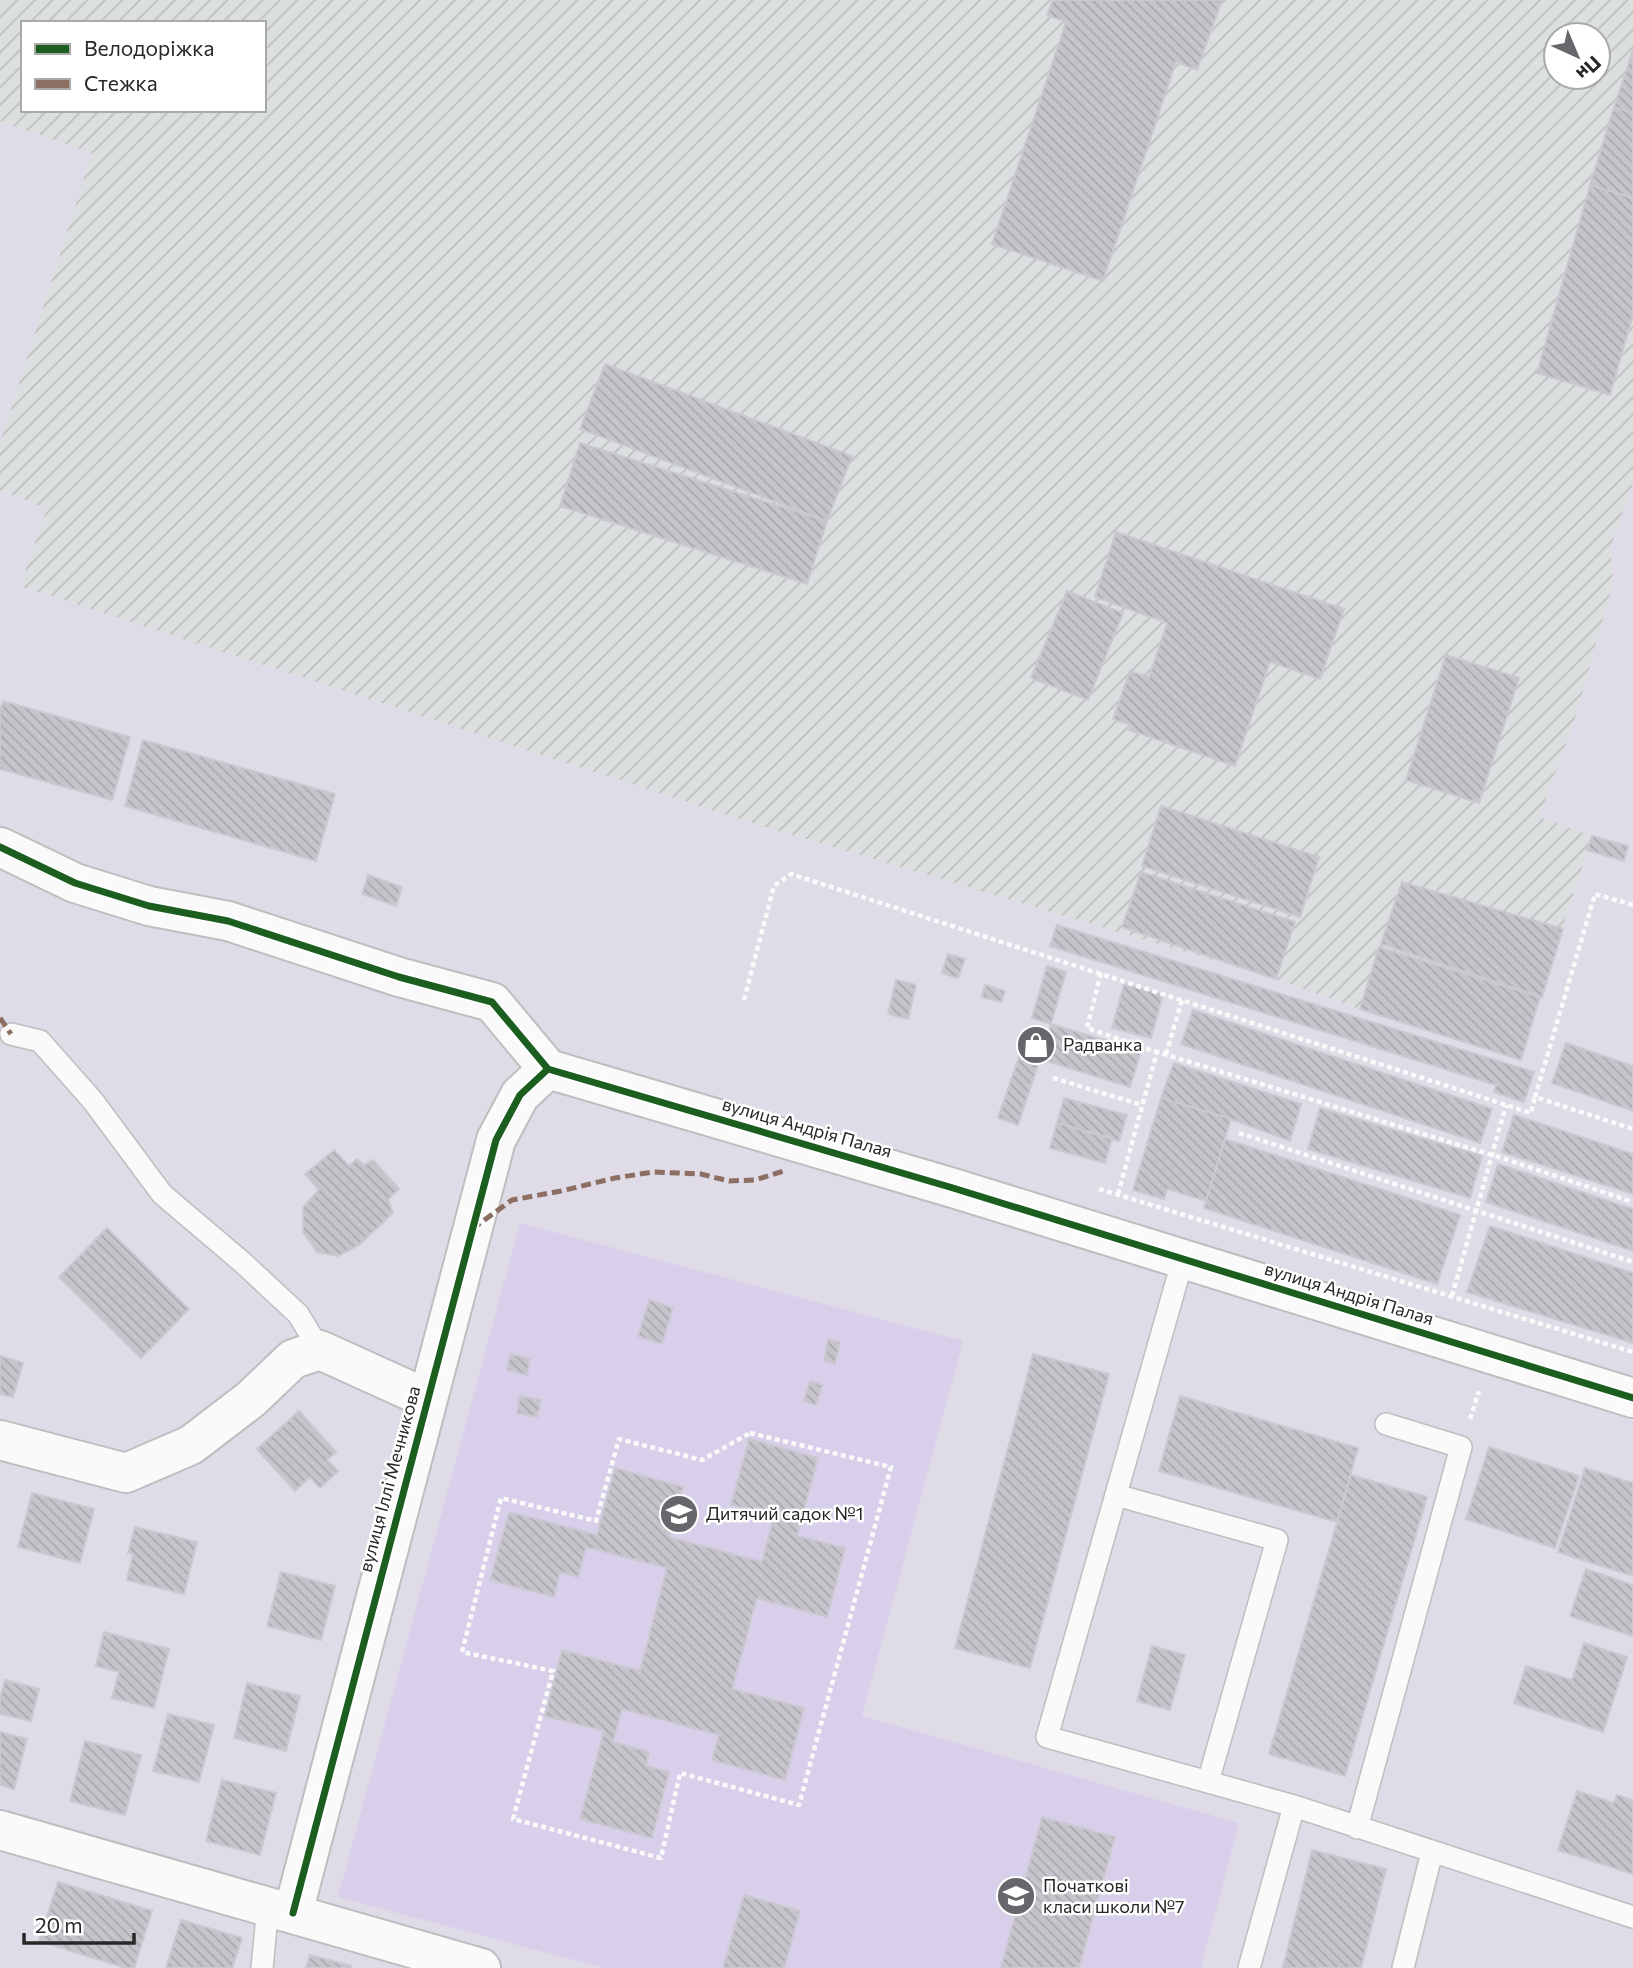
<svg xmlns="http://www.w3.org/2000/svg" width="1633" height="1968" font-family="Commissioner,sans-serif">
	<style>
		.industrial { fill: url(#industrial-furrows); fill-rule: evenodd }
		.education { fill: #d8d0ea }
		.building { fill: url(#building-back-hatch); stroke: #cbc8d2; stroke-width: 2 }
		.lines { fill: none; stroke-linecap: round; stroke-linejoin: round }
		.lane-casing { stroke: #bebec0; stroke-width: 24 }
		.street-casing { stroke: #bebec0; stroke-width: 42 }
		.path { stroke: #fafafb; stroke-width: 4.5; stroke-dasharray: 5 3.5; stroke-linecap: butt }
		.lane { stroke: #fafafb; stroke-width: 21 }
		.street { stroke: #fafafb; stroke-width: 38 }
		.quiet { stroke: #8d6e63; stroke-width: 5; stroke-dasharray: 10 5; stroke-linecap: butt }
		.cycleway-casing { stroke: #fff; stroke-width: 11 }
		.cycleway { stroke: #1b5e20; stroke-width: 7 }
		.labels { text-anchor: middle; stroke-width: 5; stroke-linejoin: round; paint-order: stroke }
		.poi-label { font-size: 18px; fill: #272727; stroke: #fff; text-anchor: start }
		.street-label { font-size: 18px; fill: #272727; stroke: #fff }
	</style>
	<defs>
		<pattern id="industrial-furrows" width="10" height="10" patternUnits="userSpaceOnUse" patternTransform="scale(1.75)"><rect width="10" height="10" fill="#dcdfdf"/><path d="M-1 1l2-2M0 10L10 0M9 11l2-2" fill="none" stroke="#bdbfbf"/></pattern>
		<pattern id="building-back-hatch" width="6" height="6" patternUnits="userSpaceOnUse" patternTransform="scale(1.75)"><rect width="6" height="6" fill="#c6c4cb"/><path d="M-1 5l2 2M0 0l6 6M5-1l2 2" fill="none" stroke="#aaa8ae"/></pattern>
	</defs>
	<rect width="100%" height="100%" fill="#dfdce7"/>
	<path class="industrial" d="M0,0H1633V483L1610,548L1613,584L1574,722L1539,817L1592,836L1521,1060L1360,1009L1276,979L743,820L20,586L47,509L0,490V443L92,153L0,121ZM23,23H264V110H23ZM1556,35H1598V77H1556Z"/>
	<path class="education" d="M520,1223L963,1341L862,1716L1239,1823L1201,1968H604L338,1897Z"/>
	<path class="building" d="M1053,0H1222L1197,70L1176,62L1103,281L992,244L1066,22L1047,15Z
		M1633,50V113L1614,107Z
		M1614,107L1633,113V198L1590,185Z
		M1590,185L1633,198V315L1610,395L1537,373Z
		M605,364L852,456L827,521L580,429Z
		M580,443L827,521L807,584L560,506Z
		M1116,532L1344,609L1320,679L1270,662L1235,766L1129,730L1131,725L1113,719L1130,671L1149,677L1167,623L1095,597Z
		M1067,591L1123,613L1088,700L1031,678Z
		M1446,655L1519,678L1479,803L1406,780Z
		M3,701L130,737L112,800L0,769V711Z
		M143,740L335,794L316,861L125,806Z
		M1161,806L1319,857L1300,917L1142,866Z
		M1592,836L1628,846L1624,861L1587,850Z
		M1141,872L1295,922L1276,979L1122,927Z
		M368,875L402,887L396,906L362,894Z
		M1402,882L1563,929L1542,997L1381,944Z
		M1057,925L1534,1072L1524,1102L1494,1092L1496,1085L1050,946Z
		M1379,947L1540,997L1521,1060L1360,1009Z
		M948,954L965,959L958,978L942,973Z
		M1047,966L1066,972L1051,1024L1032,1018Z
		M896,980L916,985L908,1019L888,1014Z
		M1124,984L1163,995L1151,1038L1112,1028Z
		M985,985L1005,991L1001,1002L982,997Z
		M1193,1010L1492,1109L1480,1143L1181,1044Z
		M1051,1024L1141,1051L1130,1087L1040,1059Z
		M1566,1043L1633,1066V1111L1552,1083Z
		M1021,1051L1040,1059L1018,1125L998,1118Z
		M1174,1063L1301,1104L1290,1141L1231,1119L1161,1098Z
		M1064,1098L1127,1115L1119,1141L1057,1123Z
		M1161,1098L1231,1119L1206,1201L1167,1189L1164,1199L1133,1190Z
		M1320,1108L1482,1156L1470,1198L1308,1149Z
		M1514,1115L1633,1154V1194L1502,1152Z
		M1057,1123L1112,1138L1105,1163L1050,1148Z
		M1225,1139L1460,1215L1437,1284L1204,1208Z
		M334,1150L349,1166L357,1159L364,1165L373,1160L399,1189L388,1199L393,1213L359,1245L338,1256L317,1252L303,1232V1207L319,1190L305,1174Z
		M1498,1164L1633,1209V1251L1486,1202Z
		M1490,1226L1633,1273V1343L1467,1292Z
		M107,1228L189,1309L141,1358L59,1277Z
		M649,1300L673,1308L662,1344L638,1336Z
		M828,1339L840,1342L835,1364L824,1361Z
		M510,1354L530,1359L527,1375L507,1370Z
		M1033,1354L1109,1374L1030,1668L955,1648Z
		M0,1356L23,1363L13,1397L0,1394Z
		M810,1381L822,1385L816,1405L804,1401Z
		M520,1396L541,1400L537,1417L517,1413Z
		M1180,1396L1358,1448L1337,1522L1159,1471Z
		M299,1411L336,1452L327,1460L338,1471L320,1488L310,1477L295,1491L257,1449Z
		M749,1439L818,1458L797,1536L845,1548L827,1617L757,1598L732,1689L804,1708L785,1780L712,1760L719,1735L622,1709L613,1742L649,1752L646,1766L669,1772L652,1838L580,1819L604,1731L545,1716L562,1650L640,1671L667,1568L586,1547L578,1577L560,1572L554,1597L490,1580L509,1512L597,1535L615,1468L683,1487L669,1537L762,1562L774,1516L731,1505Z
		M1489,1447L1579,1476L1555,1548L1466,1519Z
		M1585,1468L1633,1483V1576L1558,1552Z
		M1351,1475L1427,1497L1345,1776L1269,1754Z
		M32,1493L94,1509L80,1563L18,1547Z
		M135,1527L197,1542L184,1594L127,1580L133,1554L128,1553Z
		M1586,1569L1633,1585V1636L1570,1616Z
		M281,1572L335,1586L321,1640L267,1626Z
		M104,1632L169,1649L154,1708L112,1698L119,1672L96,1666Z
		M1584,1643L1627,1657L1603,1732L1514,1703L1526,1666L1572,1680Z
		M1152,1646L1185,1655L1170,1710L1137,1701Z
		M5,1680L39,1689L31,1721L0,1714V1698Z
		M247,1683L300,1696L286,1751L234,1738Z
		M168,1714L214,1725L199,1782L153,1771Z
		M0,1732L27,1739L14,1789L0,1785Z
		M85,1741L141,1755L125,1815L70,1801Z
		M222,1780L276,1793L260,1855L206,1841Z
		M1577,1791L1614,1803L1617,1795L1633,1800V1874L1558,1850Z
		M1042,1817L1115,1837L1079,1968H1001Z
		M1312,1850L1386,1869L1361,1968H1283Z
		M58,1882L152,1911L134,1968H126L39,1941Z
		M744,1895L800,1911L784,1968H723Z
		M181,1920L242,1938L232,1968H166Z
		M310,1955L351,1966L350,1968H306Z"/>
	<g class="lines">
		<g class="lane-casing">
			<path id="lane" d="M11,1034L40,1041L93,1101L162,1194L242,1262L298,1314L320,1350
				M1183,1259L1047,1737L1294,1806L1633,1917
				M1116,1495L1277,1540L1208,1782
				M1357,1828L1461,1447L1386,1424
				M262,1968L268,1906
				M1249,1968L1294,1806
				M1403,1968L1432,1852"/>
		</g>
		<g class="street-casing">
			<path id="street" d="M0,847L75,883L149,906L228,921L399,977L492,1002L548,1069L953,1188L1633,1398
				M0,1440L126,1473L191,1445L251,1399L293,1359L320,1350L428,1399
				M0,1830L481,1968
				M293,1913L496,1140L520,1095L548,1069"/>
		</g>
		<path class="path" d="M1633,905L1595,894L1535,1097L1633,1129
			M1101,973L1087,1028L1157,1052
			M744,1000L774,886L791,874L1531,1113L1535,1097
			M1166,1054L1182,1000
			M1053,1078L1142,1105
			M1239,1133L1633,1262
			M1099,1189L1633,1352
			M1118,1194L1157,1052L1502,1158L1633,1202
			M1452,1296L1506,1105
			M1470,1419L1479,1391
			M750,1433L891,1467L799,1805L680,1773L661,1858L513,1819L553,1671L462,1652L501,1498L596,1521L619,1439L702,1460Z"/>
		<use href="#lane" class="lane"/>
		<use href="#street" class="street"/>
		<path class="quiet" d="M0,1018L11,1034
			M472,1229L512,1200L561,1191L615,1178L653,1172L701,1174L729,1181L755,1180L784,1171"/>
		<g class="cycleway-casing">
			<path id="cycleway" d="M0,847L75,883L149,906L228,921L399,977L492,1002L548,1069L953,1188L1633,1398
				M293,1913L496,1140L520,1095L548,1069"/>
		</g>
		<use href="#cycleway" class="cycleway"/>
	</g>
	<defs>
		<g id="shop-disc" transform="scale(2.0125)"><circle r="9.5" fill="#67666a" stroke="#fff"/><path d="M-5-2.5h2.3a2.7 3.5 0 0 1 5.4 0H5L5.5 6h-11ZM-1.5-2.5h3a1.5 2.3 0 0 0-3 0Z" fill="#fff"/></g>
		<g id="school-disc" transform="scale(2.0125)"><circle r="9.5" fill="#67666a" stroke="#fff"/><path d="M0-5L7-2L0 1L-7-2ZM-4 1L0 2.5L4 1V4Q0 6-4 4Z" fill="#fff"/></g>
	</defs>
	<g fill-rule="evenodd">
		<use href="#shop-disc" x="1036" y="1045"/>
		<use href="#school-disc" x="679" y="1514"/>
		<use href="#school-disc" x="1016" y="1896"/>
	</g>
	<g class="labels">
		<g class="poi-label">
			<text x="1063" y="1051">Радванка</text>
			<text x="706" y="1520">Дитячий садок №1</text>
			<text x="1043" y="1892">Початкові<tspan x="1043" dy="21">класи школи №7</tspan></text>
		</g>
		<g class="street-label">
			<text transform="translate(807 1128) rotate(16)" y="6">вулиця Андрія Палая</text>
			<text transform="translate(1349 1294) rotate(17)" y="6">вулиця Андрія Палая</text>
			<text transform="translate(390 1479) rotate(-75)" y="6">вулиця Іллі Мечникова</text>
		</g>
	</g>
	<rect x="21" y="21" width="245" height="91" fill="#ffffff" stroke="#a9a9a9" stroke-width="2"/>
	<rect x="35" y="44" width="35" height="10" fill="#1b5e20" stroke="#a9a9a9" stroke-width="2"/>
	<text x="84" y="56" font-size="21" fill="#272727">Велодоріжка</text>
	<rect x="35" y="79" width="35" height="10" fill="#8d6e63" stroke="#a9a9a9" stroke-width="2"/>
	<text x="84" y="91" font-size="21" fill="#272727">Стежка</text>
	<g transform="translate(1577 56) rotate(136)"><circle r="33" fill="#ffffff" stroke="#a9a9a9" stroke-width="2"/>
	<path d="M0-5L12 26L0 18L-12 26Z" fill="#67666a"/>
	<text y="-10" font-size="19" font-weight="bold" text-anchor="middle" fill="#272727">Пн</text>
	</g>
	<path d="M24 1933v10h110v-10" fill="none" stroke="#272727" stroke-width="3.5"/>
	<text x="35" y="1933" font-size="21" fill="#272727" stroke="#ffffff" stroke-width="5" paint-order="stroke">20 m</text>
</svg>
